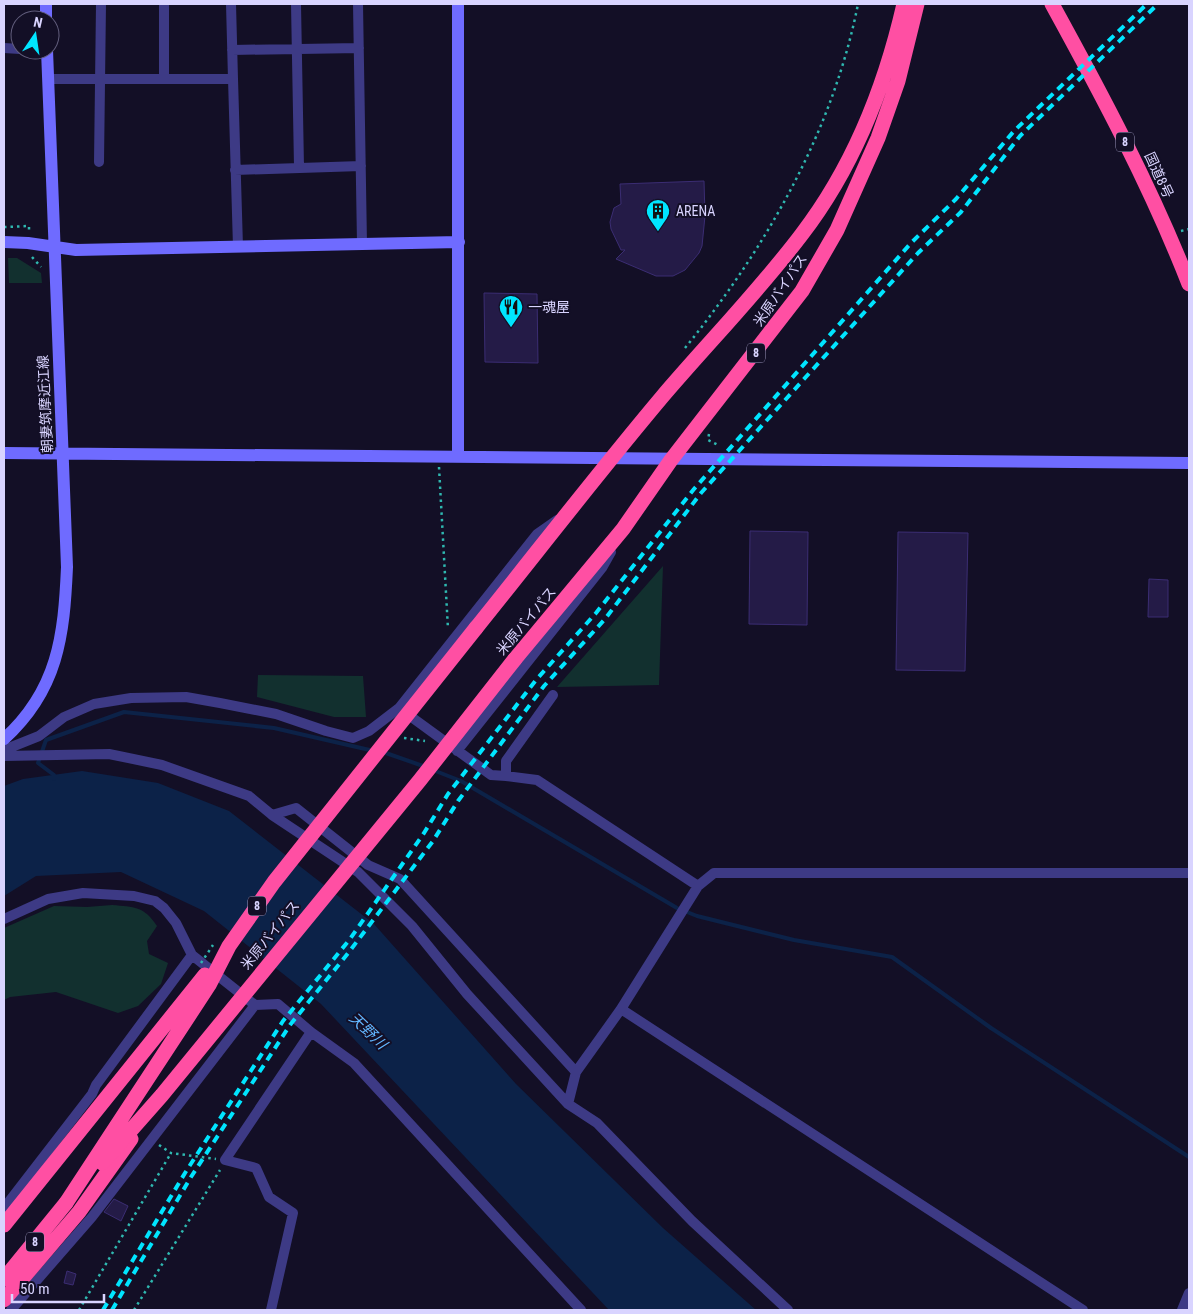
<svg xmlns="http://www.w3.org/2000/svg" width="1193" height="1314" font-family="'Roboto Condensed','Noto Sans JP',sans-serif">
	<style>
		.green { fill: #12302f }
		.water { fill: #0c2248 }
		.lines { fill: none; stroke-linecap: round; stroke-linejoin: round }
		.stream { stroke: #0c2248; stroke-width: 4 }
		.building { fill: #241b47; stroke: #3b2d73 }
		.path { stroke: #2fb8b0; stroke-width: 2.5; stroke-dasharray: 2.5 4; stroke-linecap: butt }
		.street { stroke: #3d3a85; stroke-width: 10 }
		.secondary { stroke: #6f6bff; stroke-width: 12 }
		.highway { stroke: #ff4fa3; stroke-width: 15 }
		.rail { stroke: #00e5ff; stroke-width: 4; stroke-dasharray: 8 6; stroke-linecap: butt }
		.path-bridge { stroke: #2fb8b0; stroke-width: 2.5; stroke-dasharray: 2.5 4; stroke-linecap: butt }
		.highway-bridge { stroke: #ff4fa3; stroke-width: 15 }
		.labels { text-anchor: middle; stroke-width: 4; stroke-linejoin: round; paint-order: stroke }
		.shield { fill: #130f26; stroke: #9e99be; stroke-width: 1 }
		.shield-label { font-size: 12px; font-weight: bold; fill: #d9d4ff }
		.street-label { font-size: 14px; fill: #d9d4ff; stroke: #130f26 }
		.poi-label { font-size: 14px; fill: #d9d4ff; stroke: #130f26; text-anchor: start }
		.water-label { font-size: 15px; font-style: italic; fill: #62b6ff; stroke: #130f26 }
	</style>
	<rect width="100%" height="100%" fill="#130f26"/>
	<path class="green" d="M8,258H17L41,273L42,283H9Z
		M663,566L659,685L557,687Z
		M258,675L363,676L366,717H334L257,697Z
		M112,905C134,907 144,906 157,926L147,941L149,954L168,963L161,984L138,1006L118,1013L56,992L10,997L4,1000V928L54,906L87,907Z"/>
	<path class="water" d="M82,771L158,783L229,811L374,924L516,1084L663,1228L756,1310H609L321,1004L204,911L121,872L36,876L4,896V786L23,779Z"/>
	<g class="lines">
		<path class="stream" d="M383,752L426,767
			M433,770L461,781L677,908L697,916L794,940L892,957L991,1028L1189,1157
			M54,779V775L38,763L46,740L124,712L274,728L374,751"/>
	</g>
	<path class="building" d="M704,181L705,216L702,246L699,253L685,270L673,276H656L616,259L625,250H621L611,229L610,222L614,208L621,204L620,184Z
		M484,293L537,294L538,363L485,362Z
		M750,531L808,532L807,625L749,624Z
		M898,532L968,533L965,671L896,670Z
		M1149,579L1168,580V617H1148Z
		M114,1199L128,1206L121,1221L104,1212Z
		M67,1271L76,1274L73,1285L64,1283Z"/>
	<g class="lines">
		<path class="path" d="M4,227L29,226V232
			M1181,231L1189,229
			M32,257L41,267
			M685,348C766,248 833,131 858,4
			M709,434L708,440L720,446
			M439,467L448,629
			M404,738L425,741
			M159,1145L171,1153L216,1159
			M79,1310L171,1153
			M134,1310L220,1170"/>
		<path class="street" d="M164,4V78
			M231,4L233,79
			M296,4L299,167
			M358,4L362,244
			M4,48L20,49
			M232,50L359,48
			M48,79H233L238,247
			M99,162L101,4
			M235,170L361,166
			M399,708L537,534L557,520
			M4,750L39,736L64,717L94,704L131,698L186,697L220,703L276,714L326,731L353,738L369,731L399,708L491,775L506,776V761L553,695
			M457,751L602,568L611,552
			M4,756L109,754L162,765L249,796L272,815L358,872L412,926L467,994L568,1104L597,1123L692,1221L788,1310
			M506,776L537,780L698,886
			M272,815L296,808L368,865L400,879L576,1072
			M4,919L48,899L83,893L134,896L155,901L164,908L176,923L192,955L255,1005L278,1004L311,1032L354,1063L581,1310
			M621,1009L1083,1310
			M568,1104L576,1072L621,1009L698,886L714,873H1189
			M4,1208L92,1094L96,1085L192,955
			M11,1310L92,1217L255,1005
			M271,1310L293,1213L269,1197L256,1168L225,1160L311,1032
			M1182,1310L1189,1293"/>
		<path class="secondary" d="M46,4V20
			M458,4V455
			M4,242L28,243L76,250L459,242
			M4,453L1189,463
			M4,739C58,690 64,636 67,567L47,50"/>
		<path class="highway" d="M1052,4C1102,95 1151,187 1189,284
			M476,628C538,551 598,473 662,397C708,343 759,291 802,234C854,166 885,87 904,4
			M515,659L623,529L671,460L802,291L837,230L878,138L898,81L917,4
			M4,1279L66,1203
			M4,1300L79,1212L131,1139"/>
		<path class="rail" d="M103,1310L185,1173L283,1021L350,939L424,833L448,794L536,680L596,613L694,489L911,243L956,199L1014,131L1147,4
			M112,1310L191,1177L290,1025L349,952L433,841L458,801L544,686L605,619L701,493L918,253L961,212L1020,136L1158,4"/>
		<path class="path-bridge" d="M201,963L213,945"/>
		<path class="highway-bridge" d="M102,1163L162,1095L420,780L515,659
			M66,1203L209,985L229,946L274,882L476,628
			M4,1225L205,975"/>
	</g>
	<defs>
		<g id="building-pin" transform="scale(1.25)"><path d="M0 17L-7.5 6A9.5 9.5 0 1 1 7.5 6Z" fill="#00e5ff" stroke="#130f26"/><path d="M-4-6H4V6H1V3H-1V6H-4ZM-2.5-4.3h1.7v1.8h-1.7ZM.8-4.3h1.7v1.8H.8ZM-2.5-1h1.7V.8h-1.7ZM.8-1h1.7V.8H.8Z" fill="#111"/></g>
		<g id="restaurant-pin" transform="scale(1.25)"><path d="M0 17L-7.5 6A9.5 9.5 0 1 1 7.5 6Z" fill="#00e5ff" stroke="#130f26"/><path d="M-5-6h1v4h1v-4h1v4h1v-4h1v5L-1.5 .5V6h-2V.5L-5-1ZM5-6V6H3V1.5H1.5Q1.5-4 5-6Z" fill="#111"/></g>
	</defs>
	<g fill-rule="evenodd">
		<use href="#building-pin" x="658" y="211"/>
		<use href="#restaurant-pin" x="511" y="307"/>
	</g>
	<g class="labels">
		<g class="shield">
			<rect x="1116" y="132.5" width="18" height="19" rx="4"/>
			<rect x="747" y="343.5" width="18" height="19" rx="4"/>
			<rect x="248" y="896.5" width="18" height="19" rx="4"/>
			<rect x="26" y="1232.5" width="18" height="19" rx="4"/>
		</g>
		<g class="shield-label">
			<text x="1125" y="146">8</text>
			<text x="756" y="357">8</text>
			<text x="257" y="910">8</text>
			<text x="35" y="1246">8</text>
		</g>
		<g class="street-label">
			<text transform="translate(1159 175) rotate(65)" y="5">国道8号</text>
			<text transform="translate(780 290) rotate(-56)" y="5">米原バイパス</text>
			<text transform="translate(45 404) rotate(-93)" y="5">朝妻筑摩近江線</text>
			<text transform="translate(526 621) rotate(-50)" y="5">米原バイパス</text>
			<text transform="translate(270 935) rotate(-51)" y="5">米原バイパス</text>
		</g>
		<g class="poi-label">
			<text x="676" y="216">ARENA</text>
			<text x="528" y="312">一魂屋</text>
		</g>
		<g class="water-label">
			<text transform="translate(368 1031) rotate(44)" y="5">天野川</text>
		</g>
	</g>
	<rect width="1193" height="1314" fill="none" stroke="#d9d4ff" stroke-width="10"/>
	<g transform="translate(35 35) rotate(13)"><circle r="24" fill="#130f26" stroke="#625e7d"/>
	<path d="M0-4L9 19L0 12L-9 19Z" fill="#00e5ff"/>
	<text y="-8" font-size="14" font-weight="bold" text-anchor="middle" fill="#d9d4ff">N</text>
	</g>
	<path d="M12 1294v8h92v-8" fill="none" stroke="#d9d4ff" stroke-width="2.5"/>
	<text x="20" y="1294" font-size="15" fill="#d9d4ff" stroke="#130f26" stroke-width="4" paint-order="stroke">50 m</text>
</svg>
